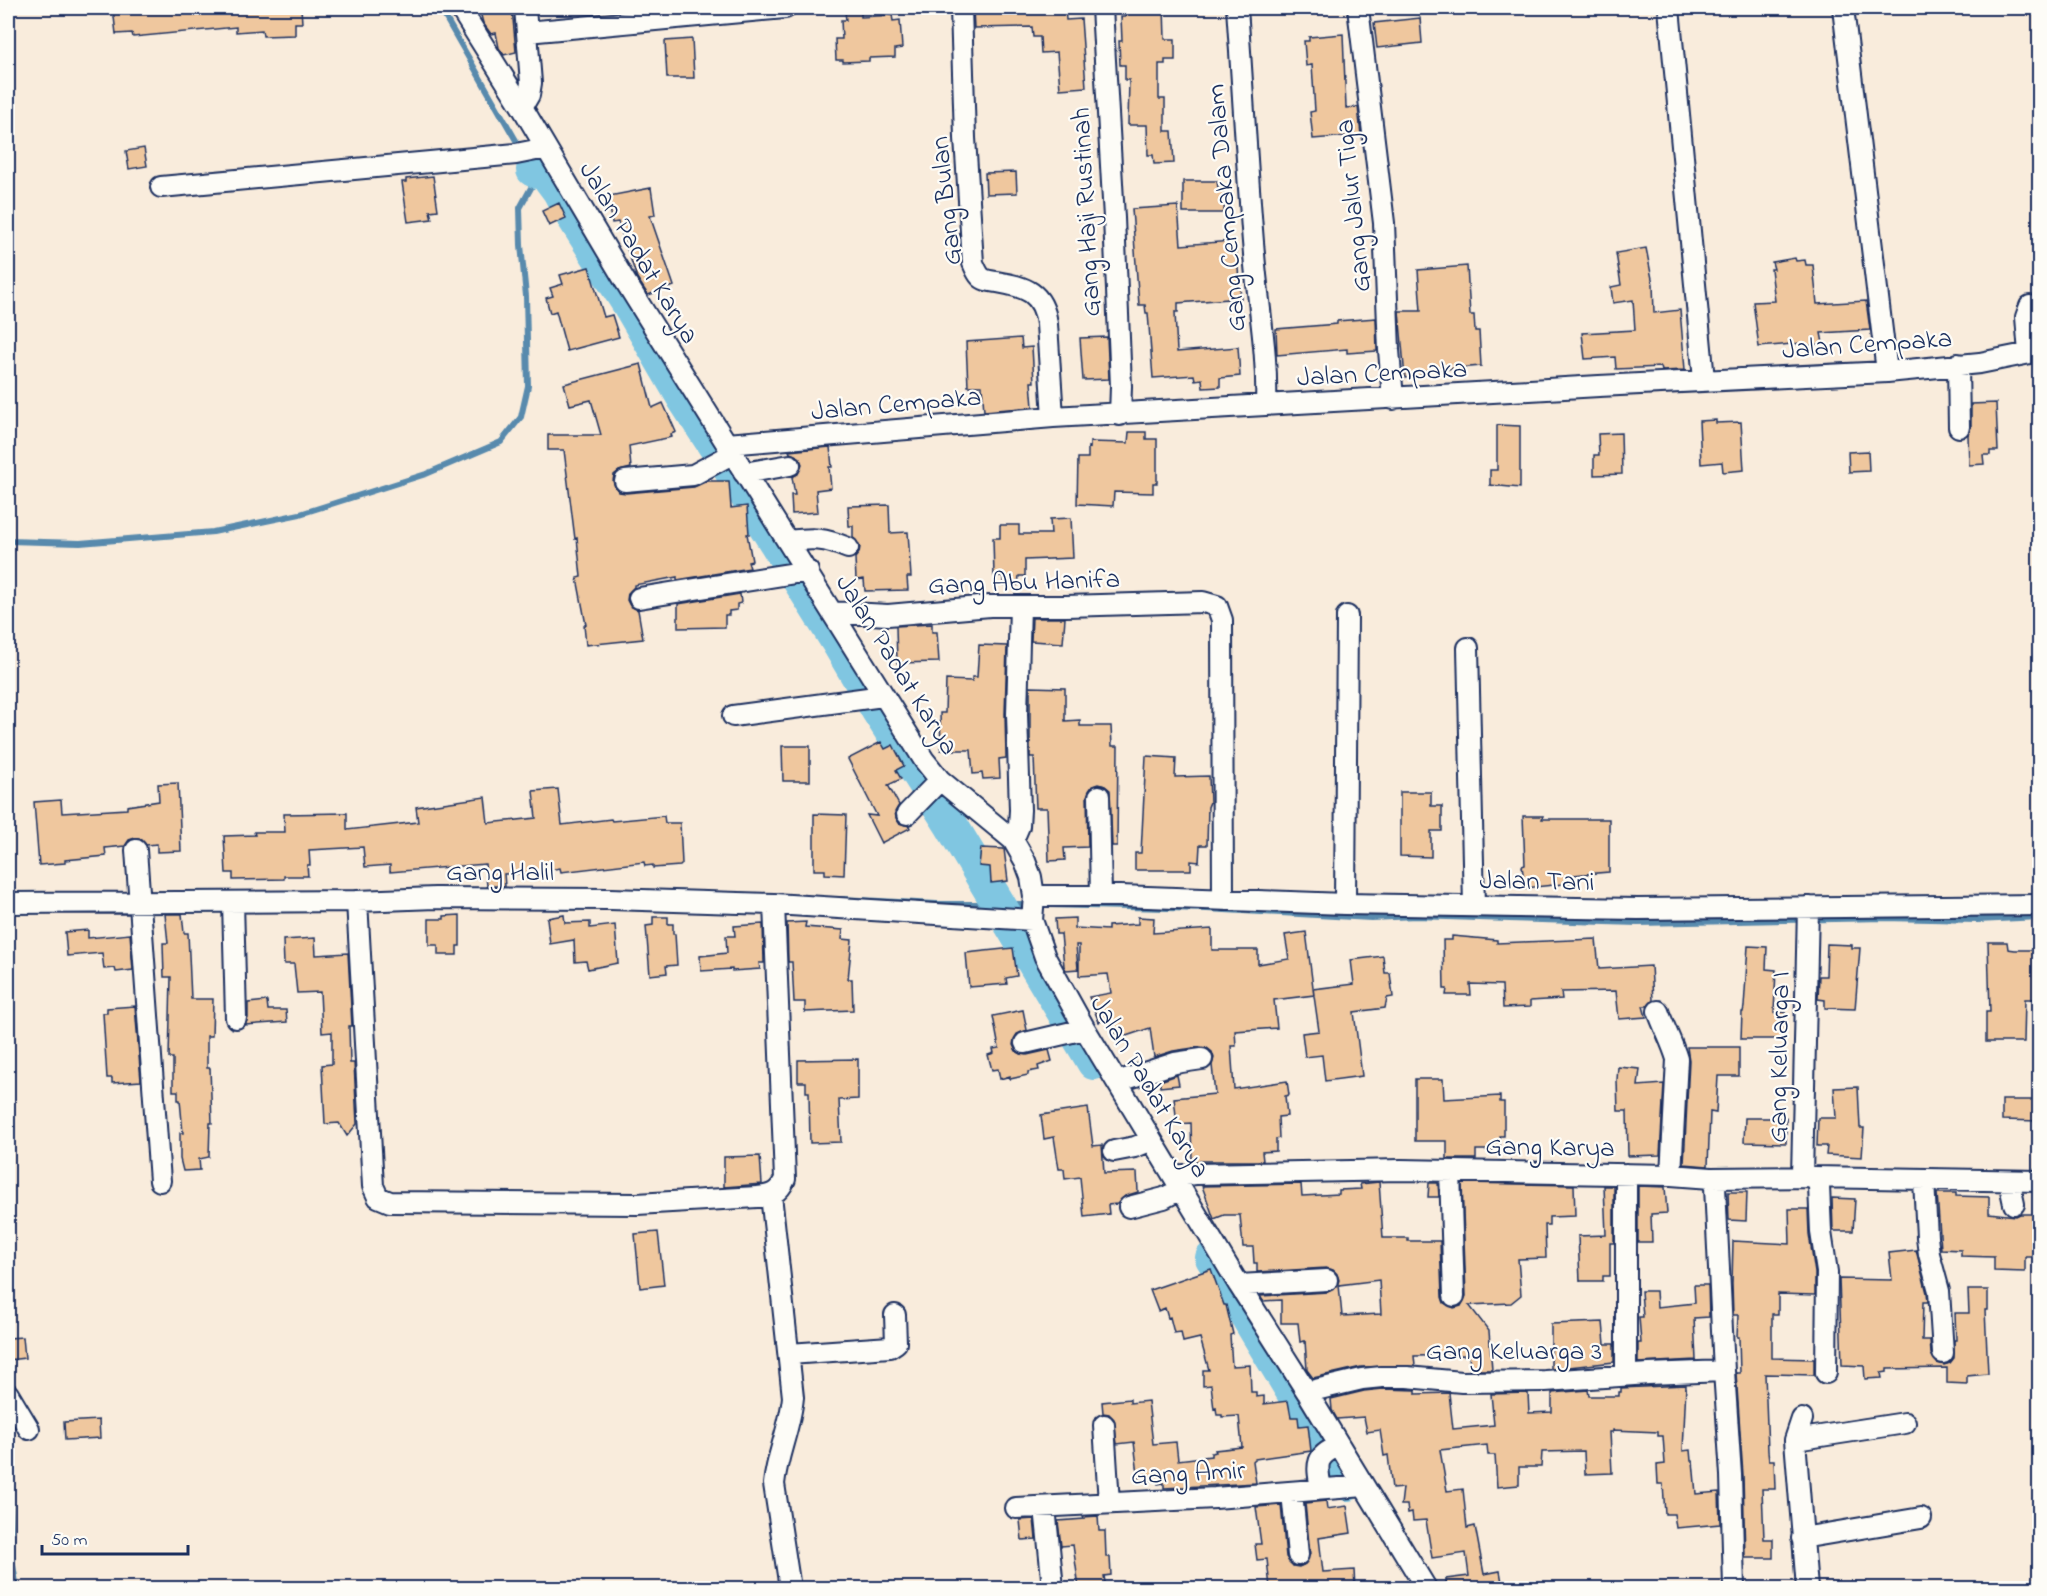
<svg xmlns="http://www.w3.org/2000/svg" width="2047" height="1596" font-family="'Indie Flower',sans-serif">
	<style>
		.lines { fill: none; stroke-linecap: round; stroke-linejoin: round }
		.stream { stroke: #588aad; stroke-width: 6 }
		.river { stroke: #80c6e1; stroke-width: 34 }
		.building { fill: #efc79e; stroke: #1b2f5e; stroke-width: 1.5; fill-rule: evenodd }
		.minor-casing { stroke: #1b2f5e; stroke-width: 24 }
		.minor { stroke: #fdfcf7; stroke-width: 20 }
		.labels { text-anchor: middle; stroke-width: 4.5; stroke-linejoin: round; paint-order: stroke }
		.street-label { font-size: 27px; fill: #1b2f5e; stroke: #fdfcf7 }
	</style>
	<rect width="100%" height="100%" fill="#f9ecdc"/>
	<filter id="ink" filterUnits="userSpaceOnUse"><feTurbulence type="fractalNoise" baseFrequency=".0167" numOctaves="2"/><feDisplacementMap in="SourceGraphic" scale="12" xChannelSelector="R" yChannelSelector="G"/><feConvolveMatrix kernelMatrix="1 2 1 2 8 2 1 2 1" color-interpolation-filters="sRGB"/></filter>
	<g filter="url(#ink)">
		<g class="lines">
			<path class="stream" d="M8,541L80,543L213,532L300,514L426,474L501,442L521,417L528,386L526,296L521,245L520,208L532,186L533,170L440,8
				M841,899L936,904H1032
				M1048,905L1207,909L1371,918L1416,916L1638,923L1884,918L1977,920L2040,917
				M8,1450L12,1560L17,1588"/>
			<path class="river" d="M533,170L547,175L559,191L570,212L631,308L684,399L731,471L837,641L877,709L950,823L1094,1063
				M1212,1258L1348,1484"/>
		</g>
		<path class="building" d="M113,8H301L302,23H295V35L263,36L262,30L236,32V27L133,37L132,33L116,34Z
			M479,8H512L516,52L504,55L499,48L496,33L491,34L483,23Z
			M973,8H1065L1066,20L1081,19L1086,87L1060,89L1057,52L1041,53L1040,37H1033L1032,27L974,28Z
			M1125,8H1164L1165,39H1175V60H1165V64H1159V99H1165V131H1172L1174,163L1154,164L1153,155H1148L1147,125H1128L1129,80H1125V65H1120L1119,41H1122L1121,17H1125Z
			M861,10V17L892,15L893,21L900,20L902,48L895,49V57L869,58V61L843,62V60H836L835,39H842L841,20H846L845,12Z
			M1420,18L1422,43L1377,48L1374,23Z
			M1343,34L1346,108L1358,107L1361,135L1313,139L1310,112L1315,111L1312,65L1306,66L1304,41H1309V37Z
			M692,39L694,78H667L665,41Z
			M144,148L147,166L129,169L126,151Z
			M1016,172L1017,193L986,194L985,173Z
			M433,176L438,210L430,211L432,219L408,222L402,182H406V179Z
			M1183,181H1217L1218,188H1225L1224,213H1183Z
			M651,188L655,215L650,216L674,286L648,295L637,278L618,222L612,223L609,196Z
			M559,203L566,218L549,226L542,211Z
			M1178,206L1181,245L1232,241L1233,249H1236L1241,298L1178,303V312H1175L1177,352L1238,347L1240,376L1220,378V387L1203,388L1202,379L1195,380L1194,375L1153,378L1148,313H1146L1145,305H1139L1132,209Z
			M1646,248L1653,284L1654,313L1680,310L1685,370L1662,371L1661,367L1616,369L1615,357L1585,359L1582,333L1635,330L1633,300L1613,303L1611,287L1621,285L1616,253Z
			M1795,258L1796,261L1805,260L1806,265H1813L1817,304L1866,301L1870,330L1821,333L1823,343L1803,347L1802,343L1759,347L1753,302L1775,301L1771,269H1774L1772,262Z
			M1467,266L1470,315H1474L1475,331H1479L1481,366L1423,371H1421V377L1405,378L1399,311H1421L1418,270Z
			M589,267L604,317L612,315L619,337L567,351L556,311L550,313L546,298L553,296L550,288L563,284L560,275Z
			M1376,318L1377,351L1347,353V349L1277,355L1276,329L1337,324V321Z
			M1107,337L1109,379L1083,380L1080,338Z
			M1021,338L1022,348L1032,347L1034,382H1031L1033,407L984,411L982,386H968L966,342Z
			M641,364L652,408L663,403L676,432L671,434L672,437L629,446L631,468L619,471L614,475L613,481L615,487L619,492L626,493L694,487L707,481H729L731,508L747,506L749,534H747L752,561L748,562L750,568L677,580V577L634,585V587L628,593L627,600L630,606L638,610L643,639L586,645L584,625H586L577,578L581,577L577,538L575,539L564,450H548V435H601L591,400L570,405L564,384Z
			M1996,403L1998,451H1990V455H1983L1984,464L1969,465L1968,435L1971,427V404Z
			M1716,420V423L1741,422L1744,470L1723,472L1722,462L1701,464L1699,421Z
			M1497,425L1520,426V488L1490,485V470H1497Z
			M1129,432H1146V439H1157V483H1153V493L1114,492L1113,506L1077,504L1078,458H1088V447L1090,448V442L1128,443Z
			M1621,433L1622,474L1594,475V455H1599L1598,434Z
			M830,447L832,467H829L831,488L816,490L818,512L792,514L791,495H795L792,477L798,474L802,464L799,457L790,453L789,451Z
			M1868,451L1869,471L1849,472L1848,452Z
			M889,505L890,533L908,532L911,577H907L908,590L865,591L864,579L856,580L855,558L859,553L860,547L853,538V526H849L848,506Z
			M1071,518L1073,558L1025,560V576H1019L1018,585H1003V576H994L993,538H1000V525H1019V534H1051L1050,519Z
			M740,594L741,603L737,604V610L729,611V615H725V627L678,628V604Z
			M1032,618H1065L1063,643L1031,641Z
			M932,624V632H937L939,662L897,663L896,626Z
			M979,645L1007,646L1005,714L1006,758L999,759L1000,778L983,779L982,773L973,774L971,750H941L940,713H945L946,680L972,681V677H977Z
			M1030,687L1065,688V721L1080,720V726H1111L1112,746H1118L1117,846H1112L1110,790L1105,786L1098,784L1092,786L1087,796L1088,847L1064,848L1065,860L1049,861L1047,808H1036L1034,757H1030Z
			M881,742L885,749L893,745L904,766L896,770L901,779L888,785L899,805L895,812L896,818L899,823L909,826L910,828L881,843L867,815L877,816L848,759Z
			M782,746H810V781H783Z
			M1146,756L1176,758L1175,777L1209,776L1210,802L1208,807L1207,845H1200L1199,862L1191,861V870H1135V853H1141Z
			M178,783L181,851L157,852V844L146,845L142,840L135,838L129,840L125,846L105,848L106,856L65,860V863L39,865L34,802L61,800L62,813L127,809V806L159,801L158,784Z
			M558,789L562,825L611,819L612,821L664,816L665,823H680L682,864L680,866L653,868V865L645,866L644,862L561,872L560,868L532,873L504,874L505,886H487L485,864L390,872V865L365,867L363,847L309,850L310,865H307L308,876H284V879L233,880V873H226L224,836L255,835L254,832H285L284,814L347,813V830L418,822L416,807L485,797L488,823L536,818L533,791Z
			M1400,792H1431V806H1442V831H1431V857L1400,856Z
			M814,814L846,815L844,875L825,874V870H814Z
			M1523,816H1543L1542,819H1609V872L1573,875V883L1525,888L1522,866L1525,865Z
			M981,848L1004,849L1008,881L991,883L990,867L979,866Z
			M165,914H182L184,933H188L191,999H213L212,1036H207V1068H210L212,1123H210L209,1157L199,1159L200,1170L183,1171L180,1159V1133H183L180,1100H178V1091H173V1058H169L171,977H164L163,943H168Z
			M460,915V946H457V955H438V945H429V919H444V916Z
			M564,915L565,923L590,922V928L615,925L618,963L588,969L586,961L575,962L574,940L550,944L547,918Z
			M653,917H668V924H673V934H675L677,965L666,966L667,973L650,975L646,926L653,925Z
			M1138,917L1154,918L1153,933L1212,929V950H1258V964L1289,959L1285,935L1306,932L1314,995L1274,1000L1277,1028L1235,1031L1236,1046H1231L1234,1089L1287,1081L1289,1095L1285,1096L1287,1116L1278,1117L1279,1138L1276,1139V1151L1262,1152L1263,1161H1192L1191,1123L1177,1124L1174,1098L1215,1094L1212,1065L1214,1058L1212,1052L1207,1048L1200,1047L1173,1051L1154,1057L1150,1028L1117,1039L1110,1018L1099,1022L1089,997L1111,993L1108,974L1079,976V945H1076L1078,969L1066,970L1064,966L1061,934H1056L1055,919L1075,918V928L1108,930V926L1138,924Z
			M806,922L805,927L843,930L842,939L852,940L848,979H852L853,1010L805,1012V1002H794L792,962H788L787,923Z
			M763,924L764,963H759L760,969L732,971V969L701,971L700,956L727,953L726,936H735L734,926Z
			M88,930V938L130,934L133,970L116,972L115,968L104,969L102,953L67,956L65,932Z
			M1452,936L1497,940V943L1596,939L1599,969L1651,966L1653,1000L1648,1006H1643L1646,1017L1619,1019L1616,991L1561,992L1562,999L1530,1001V1007L1503,1008L1502,985L1470,984L1471,995H1446L1447,989H1444L1443,940H1452Z
			M315,938L316,955L348,953L352,1026H349L350,1063H354L357,1124L347,1136L339,1123L325,1124L322,1065L332,1064V1032L322,1033L320,992L297,993L294,964H284L283,940Z
			M1988,942H2007L2008,949L2015,950H2040V996H2036V999H2025L2024,1042H1986V1012H1990Z
			M1827,944L1852,945V948H1860L1855,1009L1825,1008V1000L1818,999L1819,976H1826Z
			M1748,946L1767,947L1766,969L1776,970L1774,1013L1785,1012V1039H1741L1742,1012H1743L1744,1007Z
			M1013,948L1017,976L1006,978L1007,984L969,987L966,953Z
			M1383,956L1385,973H1390L1393,997L1387,998L1385,1008L1354,1012L1362,1076L1325,1081L1322,1055L1305,1057L1302,1033L1319,1031L1313,989L1354,984L1351,960Z
			M267,1001L268,1010H286L287,1022L245,1025L248,1018V1003Z
			M135,1006L141,1081L112,1083V1078H107L103,1013H107V1008Z
			M1023,1010L1027,1030L1017,1034L1014,1039L1013,1045L1016,1051L1021,1054L1027,1055L1049,1050L1052,1061L1038,1066L1039,1070L1028,1072V1075L1010,1079V1076L1000,1079L998,1069L992,1070L988,1055L994,1053L993,1049L999,1048L993,1016Z
			M1687,1047H1739V1076H1718L1716,1113L1710,1112L1708,1166L1684,1164L1689,1060Z
			M858,1059V1099L839,1100L841,1142L810,1143L809,1092H806V1082H798V1060Z
			M1618,1067L1640,1069L1638,1086L1664,1084L1660,1155L1628,1156L1627,1111H1618L1617,1080Z
			M1177,1075L1179,1085L1160,1087V1081Z
			M1415,1079H1443L1444,1099L1500,1096V1102H1504V1136H1500V1150H1476V1159H1447V1141H1415Z
			M1858,1087L1860,1128H1864L1862,1157L1826,1155L1827,1146H1817L1818,1118H1836L1834,1088Z
			M2002,1100H2040V1121L2002,1120Z
			M1088,1108L1093,1146L1102,1145L1104,1173L1137,1172L1138,1192L1125,1196L1117,1204L1108,1205L1109,1214L1084,1217L1080,1177L1065,1179L1064,1169H1059L1054,1137L1044,1139L1041,1115Z
			M1745,1118H1786V1143L1744,1142Z
			M760,1156L762,1184L724,1187V1157Z
			M1379,1182L1383,1238H1408V1241H1440L1442,1297L1444,1303L1454,1308L1461,1306L1466,1296L1462,1183L1574,1185L1575,1216L1549,1217V1225H1545L1546,1258L1518,1259L1521,1295L1511,1303L1469,1305L1489,1331L1492,1370H1470L1469,1355L1414,1356L1415,1366L1361,1367L1313,1378L1307,1370L1305,1341L1300,1342L1298,1323H1281V1300L1263,1301L1260,1296L1328,1292L1337,1286L1339,1280L1337,1274L1333,1270L1326,1268L1257,1272V1263H1254L1253,1247H1243L1240,1215H1224L1214,1219L1202,1186L1301,1184L1302,1196L1339,1194V1190L1361,1189L1360,1184ZM1379,1280L1381,1314L1342,1316L1339,1285Z
			M1429,1183H1438L1439,1197H1428Z
			M1604,1186H1614V1243H1610V1276H1603V1281H1580L1578,1236L1606,1235Z
			M1638,1186L1665,1187L1667,1213L1651,1214L1652,1242H1638Z
			M1728,1192H1747L1746,1221L1729,1220Z
			M1937,1193H1956V1196L1989,1197V1213L2016,1216L2020,1214H2040V1257H2025V1272L1994,1271V1257L1961,1256V1250L1941,1249Z
			M1832,1198L1855,1199L1853,1231H1833Z
			M1789,1209H1808L1809,1234L1815,1273V1295L1778,1294V1314H1772V1358L1814,1359V1375L1765,1374L1768,1451L1769,1460H1774L1775,1489H1762L1764,1539H1773V1558H1745L1743,1475L1736,1373H1740L1739,1337H1737L1738,1315H1733L1732,1284L1733,1241L1790,1244Z
			M658,1232L664,1285L640,1288L635,1234Z
			M1916,1250L1927,1293L1928,1302H1923L1922,1340H1930L1931,1354L1937,1363L1944,1365L1950,1363L1954,1358V1340H1956L1955,1313H1969L1968,1290H1988V1310H1985L1988,1374L1967,1376V1384L1947,1383V1368L1887,1369V1372L1881,1373L1882,1378L1865,1379L1864,1366L1842,1365L1839,1279L1892,1280L1889,1253Z
			M1211,1269L1224,1305H1226L1233,1334L1230,1335L1232,1366L1250,1365L1251,1392H1256V1397L1264,1396V1404L1288,1401L1291,1417H1298L1299,1426L1308,1425L1311,1451L1255,1459L1253,1461L1256,1483L1164,1488V1483L1158,1484L1157,1480L1139,1482L1134,1442L1117,1444L1114,1419L1109,1414L1103,1413L1102,1402L1130,1399V1403L1148,1401L1153,1444L1176,1442L1178,1460L1211,1456V1453L1216,1452L1215,1450L1242,1447L1239,1416L1222,1417V1415H1217L1216,1408L1214,1409L1211,1385L1203,1386V1370H1209L1200,1338L1183,1342L1181,1332L1174,1333L1170,1317L1168,1318L1165,1308L1158,1311L1150,1290Z
			M1694,1285H1708L1709,1317L1694,1318L1696,1360L1638,1363V1343H1641L1639,1317H1643L1641,1291H1656L1657,1307L1695,1303Z
			M1603,1322L1605,1344H1614V1362L1551,1369V1324Z
			M23,1337L25,1358L8,1360V1338Z
			M1686,1385L1683,1451L1690,1450L1691,1461H1693L1696,1494L1719,1492L1720,1524L1676,1528L1674,1514H1665L1663,1484H1658L1657,1465L1665,1464L1663,1436H1658V1432L1613,1430V1432H1610L1612,1473L1585,1474L1584,1451L1542,1452L1541,1467H1519V1485L1497,1487L1495,1455H1488L1487,1445L1440,1450L1447,1491L1463,1489L1467,1528L1475,1526L1484,1574L1500,1571L1503,1588H1446V1579L1469,1576L1466,1553L1432,1558L1426,1520L1413,1521L1412,1512L1408,1513L1407,1505H1401L1403,1488L1392,1489L1388,1455L1384,1456L1380,1430L1367,1432L1364,1417L1337,1419L1332,1410L1331,1399L1364,1391L1383,1389L1416,1390V1394L1449,1393L1453,1429L1494,1425L1491,1394L1528,1393L1529,1413L1552,1412V1393L1588,1390L1589,1396H1619V1392H1621V1388Z
			M99,1420L100,1438L65,1440L64,1422Z
			M1326,1501L1327,1509L1347,1506L1351,1533L1319,1538L1323,1572L1354,1570L1355,1588H1270L1267,1559L1257,1560L1255,1544H1261L1256,1507L1281,1505L1286,1557L1293,1566L1299,1567L1305,1564L1310,1554L1305,1503Z
			M1098,1516L1099,1531H1105L1106,1557H1110L1111,1575L1104,1576L1106,1588H1079L1073,1545L1061,1546L1058,1521L1084,1519L1083,1517Z
			M1034,1519L1036,1539L1022,1540L1020,1520Z"/>
		<g class="lines">
			<g class="minor-casing">
				<path id="minor" d="M460,8L522,107L625,281L924,760L940,780L1013,840L1025,861L1031,877L1034,896L1032,920L1045,957L1085,1029L1239,1285L1307,1392L1426,1588
					M961,8L965,138L973,263C975,267 977,273 980,276C984,281 991,281 997,282C1026,287 1043,292 1047,324L1053,417
					M1102,8L1114,218L1121,386L1120,415
					M1237,8C1243,90 1247,172 1254,254C1258,304 1268,354 1266,404
					M1358,8L1384,223L1389,350L1393,399
					M1669,8L1704,380
					M1843,8L1887,372
					M527,32L785,8
					M522,107L529,95L531,83L525,8
					M161,187L516,154L546,148
					M2029,353L2026,317L2030,306
					M1958,364L1959,427
					M727,444L1053,417L1599,386L1887,372L1980,363L2040,351
					M744,473L790,465
					M625,481L693,475L732,454
					M788,541C814,538 824,538 848,548
					M639,598L808,571
					M832,612L888,615L990,606H1066L1203,602L1217,606L1222,620L1223,900
					M1468,648L1474,906
					M733,716L883,696
					M1099,796L1101,896
					M907,814L940,780
					M1013,840L1019,826L1020,810L1017,714L1020,606
					M136,850L160,1181
					M1034,896H1120L1345,904L1638,909L2040,905
					M357,901L373,1186L378,1197L390,1202L637,1204L757,1197C771,1196 779,1193 785,1179L774,904
					M233,902L236,1018
					M8,903L357,901L435,898L610,899L774,904L1032,920
					M1345,904L1347,616
					M1658,1011C1664,1028 1672,1042 1677,1059L1671,1175
					M1025,1043L1085,1029
					M1117,1082L1175,1063L1202,1059
					M1114,1151L1135,1147L1152,1140
					M1450,1171L1454,1296
					M1626,1174V1376
					M1174,1176L1196,1174L1401,1170L1671,1175L1711,1178L1814,1177L2040,1181
					M1802,1177L1808,907
					M1814,1177L1819,1186L1821,1232L1827,1272L1826,1373
					M1711,1178L1715,1187L1724,1371L1731,1475L1734,1588
					M1924,1180L1927,1237L1929,1254L1939,1291L1943,1353
					M2009,1181L2014,1204
					M771,1195L793,1397C790,1429 777,1454 774,1484L790,1588
					M1129,1207L1164,1198L1181,1189
					M1239,1285L1327,1280
					M789,1354L890,1347L896,1343L895,1315
					M1307,1392L1362,1379L1382,1377H1407L1462,1382L1545,1381L1649,1374L1724,1371
					M8,1394L29,1429
					M1802,1419L1795,1440L1807,1588
					M1104,1425L1109,1503
					M1795,1440L1905,1423
					M1321,1489C1317,1465 1314,1456 1339,1446
					M1292,1492L1298,1555
					M1045,1507L1053,1588
					M1016,1508L1215,1498L1364,1486
					M1802,1538L1921,1518"/>
			</g>
			<use href="#minor" class="minor"/>
		</g>
	</g>
	<g class="labels">
		<g class="street-label">
			<text transform="translate(945 201) rotate(-96)" y="9">Gang Bulan</text>
			<text transform="translate(1352 206) rotate(-96)" y="9">Gang Jalur Tiga</text>
			<text transform="translate(1225 208) rotate(-95)" y="9">Gang Cempaka Dalam</text>
			<text transform="translate(1085 212) rotate(-93)" y="9">Gang Haji Rustinah</text>
			<text transform="translate(640 252) rotate(59)" y="9">Jalan Padat Karya</text>
			<text transform="translate(1867 343) rotate(-4)" y="9">Jalan Cempaka</text>
			<text transform="translate(1382 372) rotate(-3)" y="9">Jalan Cempaka</text>
			<text transform="translate(896 403) rotate(-5)" y="9">Jalan Cempaka</text>
			<text transform="translate(1024 581) rotate(-2)" y="9">Gang Abu Hanifa</text>
			<text transform="translate(898 664) rotate(58)" y="9">Jalan Padat Karya</text>
			<text x="500" y="880">Gang Halil</text>
			<text transform="translate(1537 880) rotate(1)" y="9">Jalan Tani</text>
			<text transform="translate(1778 1057) rotate(-89)" y="9">Gang Keluarga I</text>
			<text transform="translate(1151 1086) rotate(59)" y="9">Jalan Padat Karya</text>
			<text transform="translate(1550 1146) rotate(1)" y="9">Gang Karya</text>
			<text x="1514" y="1359">Gang Keluarga 3</text>
			<text transform="translate(1188 1472) rotate(-3)" y="9">Gang Amir</text>
		</g>
	</g>
	<rect width="2047" height="1596" fill="none" stroke="#fdfcf7" stroke-width="30"/>
	<rect x="15" y="15" width="2017" height="1566" fill="none" stroke="#1b2f5e" stroke-width="2" filter="url(#ink)"/>
	<path d="M42 1545v9h146v-9" fill="none" stroke="#1b2f5e" stroke-width="3"/>
	<text x="51" y="1545" font-size="18" fill="#1b2f5e" stroke="#fdfcf7" stroke-width="4.5" paint-order="stroke">50 m</text>
</svg>
